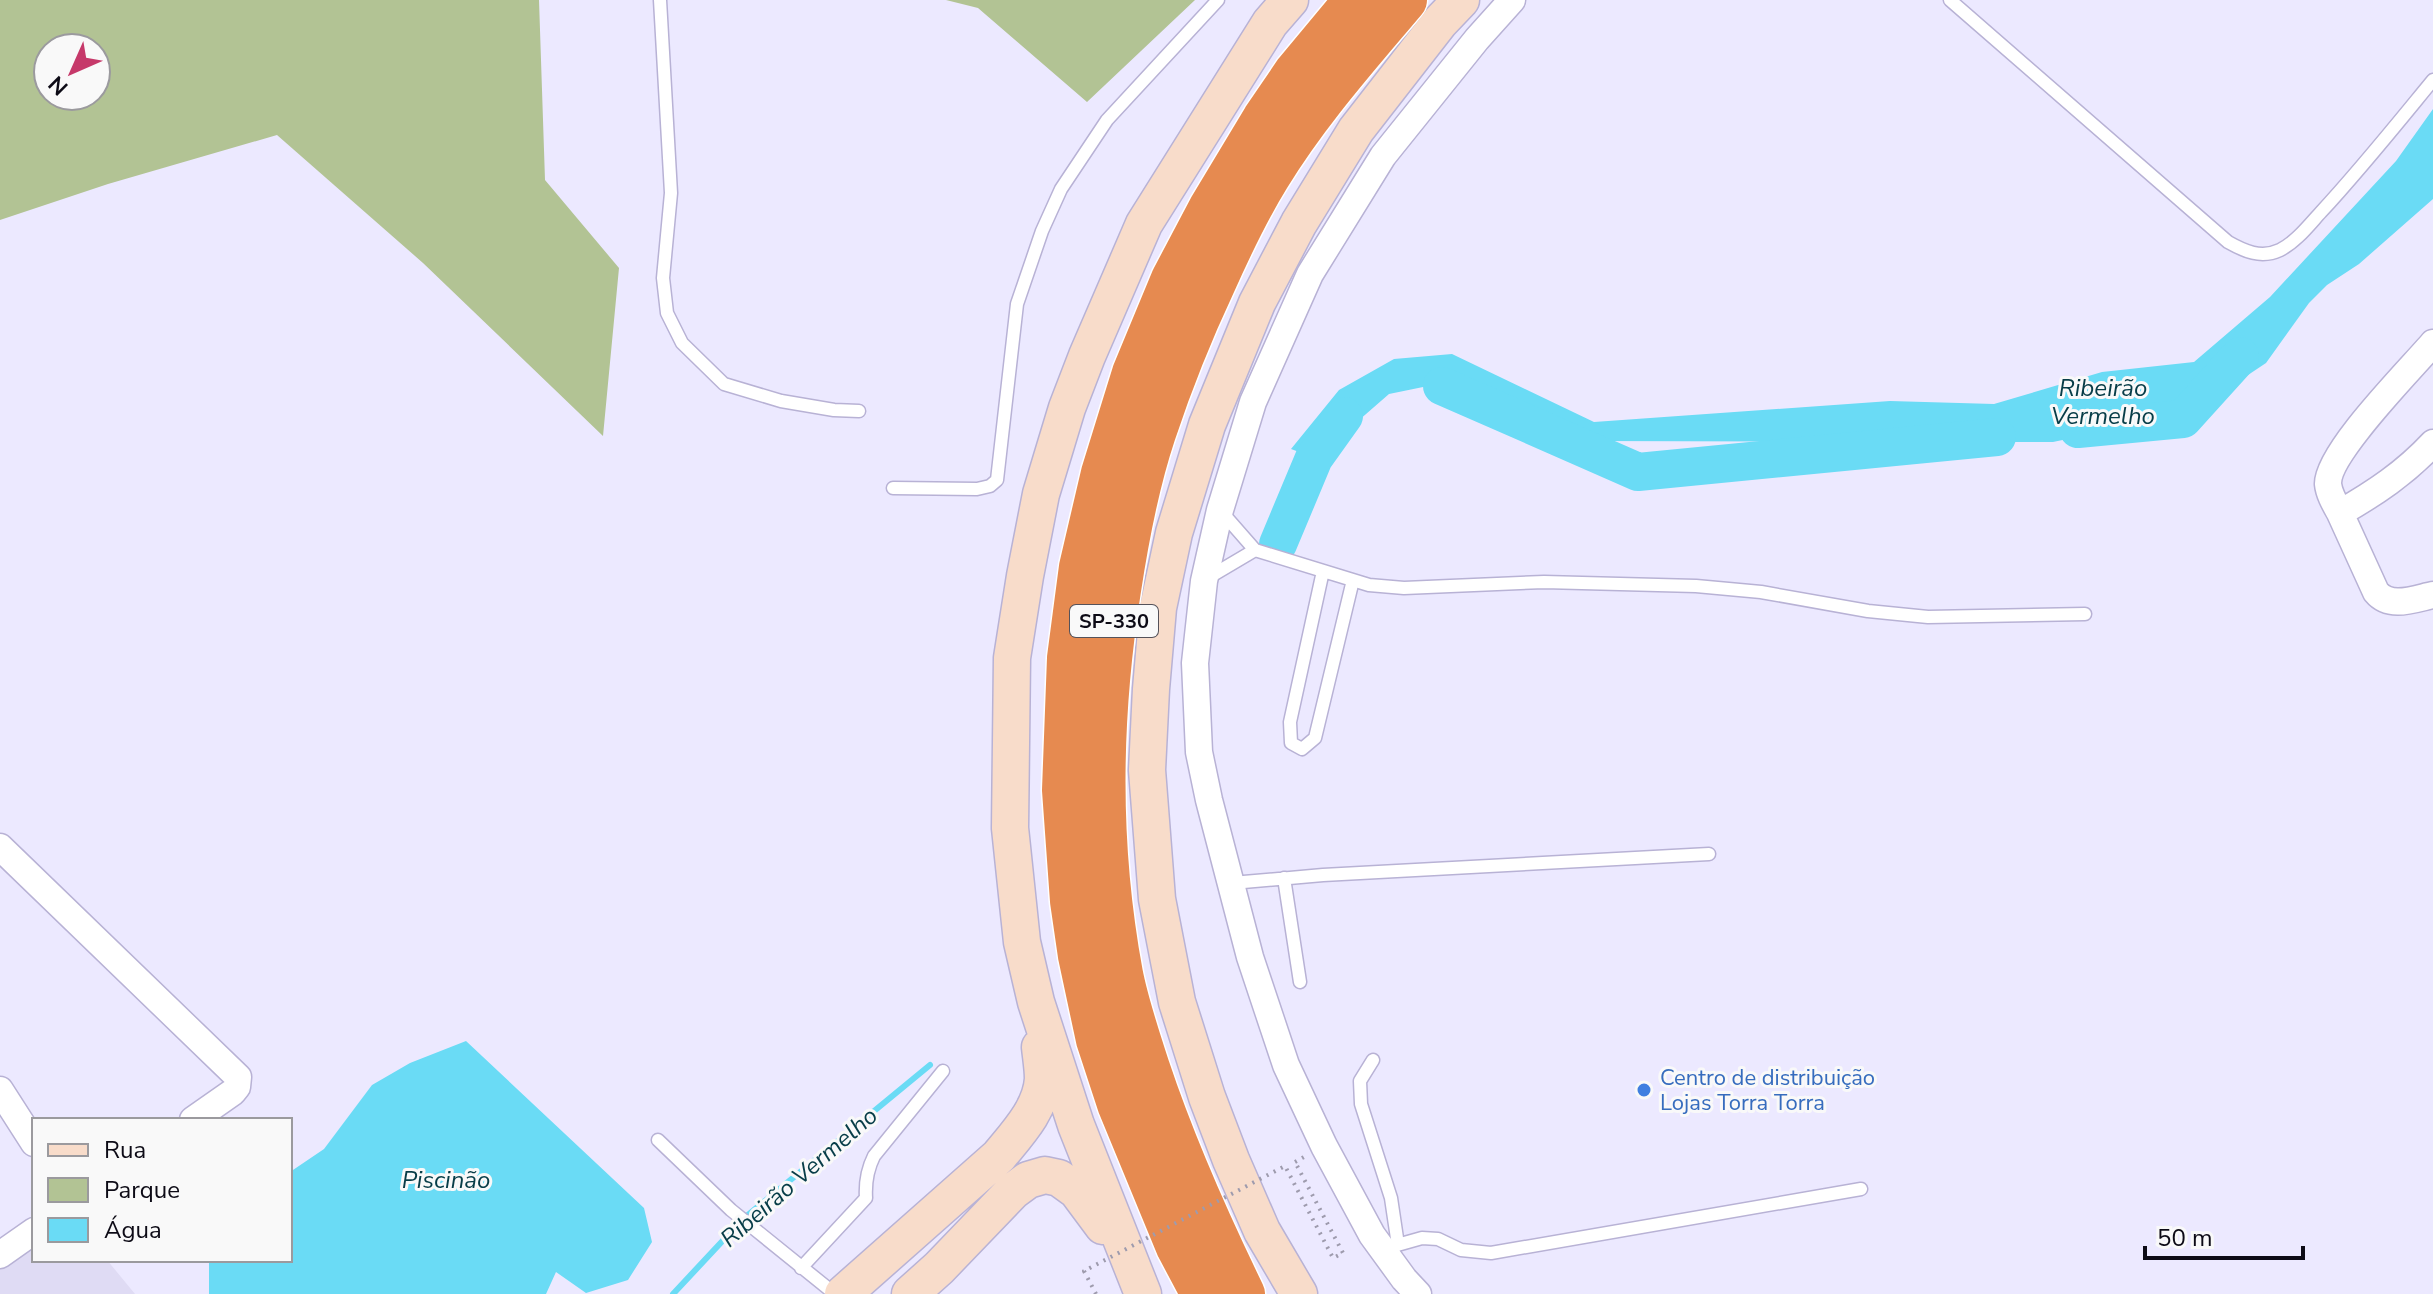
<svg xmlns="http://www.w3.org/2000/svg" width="2433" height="1294" font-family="'Nunito Sans',sans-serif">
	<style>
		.built { fill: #dfdbf4 }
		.green { fill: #b2c394; fill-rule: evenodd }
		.water { fill: #6adbf5 }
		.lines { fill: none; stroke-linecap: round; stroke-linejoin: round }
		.stream { stroke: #6adbf5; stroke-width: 6 }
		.river { stroke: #6adbf5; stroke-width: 38 }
		.lane-casing { stroke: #b8b2d5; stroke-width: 15 }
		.street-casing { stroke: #b8b2d5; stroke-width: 29 }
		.secondary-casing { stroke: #b8b2d5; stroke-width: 39 }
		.highway-casing { stroke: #fff; stroke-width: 47 }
		.path { stroke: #9e9bad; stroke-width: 4; stroke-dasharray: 2 6; stroke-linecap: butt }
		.lane { stroke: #fff; stroke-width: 12 }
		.street { stroke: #fff; stroke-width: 26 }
		.secondary { stroke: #f8dcca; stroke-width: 36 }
		.highway { stroke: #e68a50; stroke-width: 44 }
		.path-bridge { stroke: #9e9bad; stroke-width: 4; stroke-dasharray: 2 6; stroke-linecap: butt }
		.shop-dot { fill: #3f7fe0; stroke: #f9f9f9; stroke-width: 3 }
		.labels { text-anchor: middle; stroke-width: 6; stroke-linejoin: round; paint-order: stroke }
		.shield { fill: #f9f9f9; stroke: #54525a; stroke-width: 2 }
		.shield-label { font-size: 20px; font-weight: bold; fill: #0d0b16 }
		.shop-label { font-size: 22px; fill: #366cbe; stroke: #f9f9f9; text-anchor: start }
		.water-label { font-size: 24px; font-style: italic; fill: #073d48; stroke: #f9f9f9 }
	</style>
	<rect width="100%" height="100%" fill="#ece9ff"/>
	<path class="built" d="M34,1242V1260H107L135,1294H0V1265Z"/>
	<path class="green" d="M0,0H539L545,180L619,268L603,436L423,263L277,135L108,184L0,220ZM48,48H96V96H48Z
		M946,0H1195L1087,102L978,8Z"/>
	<path class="water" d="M2433,109V199L2359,264L2327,285L2309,303L2266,363L2236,383L2115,429L2053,442L1591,441L1428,386L1389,394L1358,421L1329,463L1291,449L1339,390L1394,359L1452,354L1594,422L1890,401L1994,404L2102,372L2194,362L2270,297L2396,161Z
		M466,1041L644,1208L652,1242L628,1280L586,1293L556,1272L546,1294H209V1260H290V1172L324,1149L372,1085L410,1063Z"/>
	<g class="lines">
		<path class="stream" d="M673,1294L743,1219L930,1065"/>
		<path class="river" d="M1442,386L1638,472L1997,437
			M2078,429L2183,419L2240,356
			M1278,544L1314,458L1344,416"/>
		<g class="lane-casing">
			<path id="lane" d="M660,0L671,193L663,278L667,313L682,343L724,384L781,401L834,410L859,411
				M1950,0L2228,242C2244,251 2261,259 2280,250C2296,242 2309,225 2321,212C2360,170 2396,125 2433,80
				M893,488L977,489L990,486L997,480L1017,304L1042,231L1061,189L1107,120L1218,0
				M1220,510L1255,550L1369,585L1404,588L1544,582L1696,586L1761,592L1868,611L1928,617L2085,614
				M1323,571L1290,722L1291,743L1302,749L1315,738L1353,580
				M1206,579L1255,550
				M1284,878L1300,982
				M1232,883L1323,875L1709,854
				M1373,1060L1360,1081L1361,1104L1391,1198L1398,1245
				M658,1140L731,1210L835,1294
				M1383,1249L1422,1238L1438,1239L1461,1250L1491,1253L1861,1189
				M801,1268L866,1198C865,1182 867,1170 874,1156L943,1071"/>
		</g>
		<g class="street-casing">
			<path id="street" d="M2433,343C2411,369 2327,453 2328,484C2329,494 2335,504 2340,513C2375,493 2405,473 2433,443
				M2340,513L2376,592C2390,609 2414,599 2433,595
				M0,847L238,1077L237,1087L233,1092L193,1120
				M0,1090L34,1143
				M0,1255L34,1231
				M1418,1294L1404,1279L1372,1235L1324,1146L1286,1065L1250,957L1209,800L1199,752L1195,663L1204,581L1220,510L1253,402L1310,274L1383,156L1477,39L1512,0"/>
		</g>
		<g class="secondary-casing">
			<path id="secondary" d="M843,1294L999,1156C1017,1134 1041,1109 1043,1079C1043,1068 1041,1057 1040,1047
				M910,1294L939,1268L1013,1191L1028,1180L1045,1175L1059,1178L1077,1191L1103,1226
				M1143,1294L1076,1125L1036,1002L1022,942L1010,828L1012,658L1025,576L1041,494L1067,408L1087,356L1144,224L1270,23L1290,0
				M1299,1294L1262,1231L1231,1160L1207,1097L1177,1002L1157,899L1147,770L1151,689L1158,608L1174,533L1207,425L1257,303L1299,223L1356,130L1440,22L1461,0"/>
		</g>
		<g class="highway-casing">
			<path id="highway" d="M1203,1294L1178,1247L1119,1104L1098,1040L1080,956L1072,901L1064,790L1069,658L1081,567L1103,473L1134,373L1173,279L1211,207L1264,119L1296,72L1356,0
				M1243,1294C1207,1220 1174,1146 1148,1068C1138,1037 1127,1005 1121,974C1097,844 1099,719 1119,590C1127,537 1137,484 1154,433C1171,382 1191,332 1214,283C1230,247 1247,211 1268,177C1307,113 1357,57 1405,0"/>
		</g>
		<path class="path" d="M1295,1162L1304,1157"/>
		<use href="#lane" class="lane"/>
		<use href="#street" class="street"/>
		<use href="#secondary" class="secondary"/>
		<use href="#highway" class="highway"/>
		<path class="path-bridge" d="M1096,1294L1084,1271L1285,1166L1333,1258L1343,1253L1295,1162"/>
	</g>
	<circle class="shop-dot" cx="1644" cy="1090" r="8"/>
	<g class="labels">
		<rect class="shield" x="1070" y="605" width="88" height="32" rx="6"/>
		<g class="shield-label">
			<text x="1114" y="628">SP-330</text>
		</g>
		<g class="shop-label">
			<text x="1660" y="1085">Centro de distribuição<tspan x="1660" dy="25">Lojas Torra Torra</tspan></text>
		</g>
		<g class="water-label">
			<text x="2103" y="396">Ribeirão<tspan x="2103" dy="28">Vermelho</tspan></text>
			<text transform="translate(799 1177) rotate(-41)" y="8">Ribeirão Vermelho</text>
			<text x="446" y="1188">Piscinão</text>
		</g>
	</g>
	<rect x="32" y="1118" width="260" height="144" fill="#f9f9f9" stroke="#9b9a9e" stroke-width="2"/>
	<rect x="48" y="1144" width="40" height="12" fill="#f8dcca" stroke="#9b9a9e" stroke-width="2"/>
	<text x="104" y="1158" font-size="24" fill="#0d0b16">Rua</text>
	<rect x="48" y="1178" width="40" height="24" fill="#b2c394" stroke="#9b9a9e" stroke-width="2"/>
	<text x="104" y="1198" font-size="24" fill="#0d0b16">Parque</text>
	<rect x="48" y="1218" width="40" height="24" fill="#6adbf5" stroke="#9b9a9e" stroke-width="2"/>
	<text x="104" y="1238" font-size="24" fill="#0d0b16">Água</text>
	<g transform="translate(72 72) rotate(225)"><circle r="38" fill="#f9f9f9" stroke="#9b9a9e" stroke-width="2"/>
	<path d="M0-6L14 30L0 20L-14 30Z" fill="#c6396a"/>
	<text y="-12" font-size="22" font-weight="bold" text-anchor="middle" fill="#0d0b16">N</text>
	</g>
	<path d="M2145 1246v12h158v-12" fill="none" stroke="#0d0b16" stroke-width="4"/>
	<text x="2157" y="1246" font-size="24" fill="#0d0b16" stroke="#f9f9f9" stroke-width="6" paint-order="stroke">50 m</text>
</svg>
